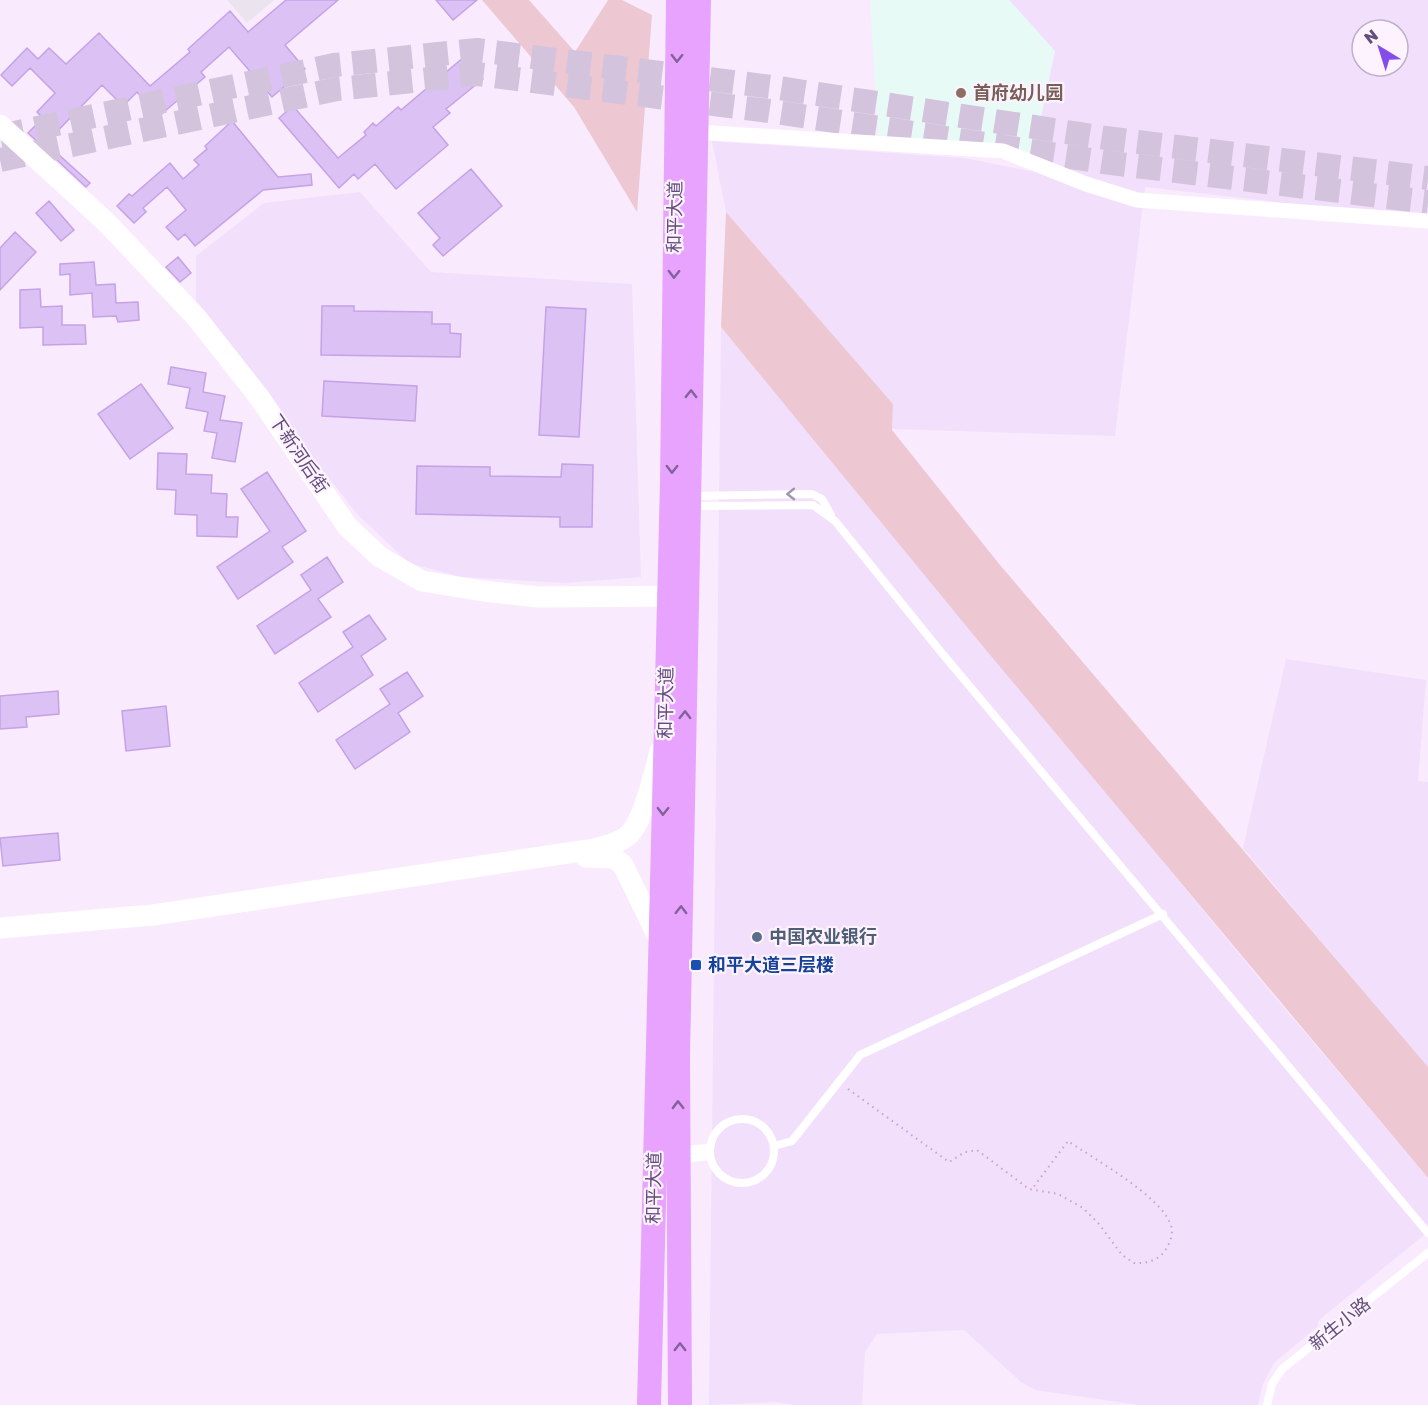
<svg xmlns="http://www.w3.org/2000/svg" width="1428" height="1405" font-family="'Golos Text','Noto Sans SC',sans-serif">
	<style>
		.residential { fill: #f2dffb; fill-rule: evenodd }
		.industrial { fill: #ebe4ef }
		.education { fill: #e7faf6 }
		.park { fill: #edc8d2 }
		.building { fill: #dcc2f4; stroke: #c5a1e8; stroke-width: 1.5 }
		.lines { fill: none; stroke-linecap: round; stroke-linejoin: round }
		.primary-tunnel { stroke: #d3c3dc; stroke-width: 24; stroke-dasharray: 24 12; stroke-linecap: butt }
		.path { stroke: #c0a3da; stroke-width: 2; stroke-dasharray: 1.5 4.5; stroke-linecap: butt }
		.lane { stroke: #fff; stroke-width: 8 }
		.street { stroke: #fff; stroke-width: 15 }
		.secondary { stroke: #fff; stroke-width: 21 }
		.primary { stroke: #e7a3fd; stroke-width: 24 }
		.oneway { stroke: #83629c }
		.oneway2 { stroke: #a194b0 }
		.education-dot { fill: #8d6e63; stroke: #fcf3ff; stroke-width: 2 }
		.service-dot { fill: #5c6f8a; stroke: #fcf3ff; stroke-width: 2 }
		.transit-dot { fill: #1a4fb4; stroke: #fcf3ff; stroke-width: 2 }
		.labels { text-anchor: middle; stroke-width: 4.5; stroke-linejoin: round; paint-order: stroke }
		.education-label { font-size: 18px; font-weight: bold; fill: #785e54; stroke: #fcf3ff; text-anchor: start }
		.street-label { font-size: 18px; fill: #624c7b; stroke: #fcf3ff }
		.service-label { font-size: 18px; font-weight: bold; fill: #4e5e75; stroke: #fcf3ff; text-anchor: start }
		.transit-label { font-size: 18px; font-weight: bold; fill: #164399; stroke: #fcf3ff; text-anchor: start }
	</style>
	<rect width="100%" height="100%" fill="#f9ebfd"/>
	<path class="residential" d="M1009,0H1428V219L1145,187L1115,436L892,429L893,404L726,212L712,141L965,158L1029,171L1055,51ZM1362,30H1398V66H1362Z
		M360,192L431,272L632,284L641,577L564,583L461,577L409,563L357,514L196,308V256L264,203Z
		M721,327L1258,977L1428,1178V1232L1319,1320L1317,1327L1274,1363L1262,1386L1258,1405H1139L1035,1390L1021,1382L964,1330L877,1334L865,1352L862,1405H794L776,1402L709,1405Z
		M1286,659L1426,680L1418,781L1428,782V1068L1243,848Z"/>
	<path class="industrial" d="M227,0H274L247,23Z"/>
	<path class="education" d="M870,0H1009L1055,51L1032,159L1012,150L878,135Z"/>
	<path class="park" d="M482,0H529L575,52L608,0H622L652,15L637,212L574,107Z
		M726,212L893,404L892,430L1000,565L1428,1067V1178L981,644L721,327Z"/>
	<path class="building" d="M286,0H338L285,45L305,69L272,97L229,47L201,72L205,77L158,117L137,92L123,106L102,85L46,143L90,183L86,187L28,133L43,118L37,112L55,93L30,68L12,86L1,75L27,48L38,59L49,48L66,64L99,33L150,86L190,52L188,49L230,11L248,32Z
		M436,0H477L453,20Z
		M464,57L483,79L446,109L450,113L433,127L448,145L396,189L375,164L358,179L354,174L339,188L279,118L293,106L338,158L366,135L364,132L373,123L376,126L398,107L401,110Z
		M232,121L278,177L311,174L312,185L263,190L195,246L185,234L178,240L166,227L186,210L167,187L143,208L146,212L134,223L117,206L129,194L132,196L170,163L183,179L199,165L194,160L207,149L205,146Z
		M471,169L502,206L443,256L433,245L440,238L418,213Z
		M49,201L74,230L61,241L36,213Z
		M15,232L36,252L0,290V248Z
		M178,257L191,273L180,282L166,267Z
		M94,262L96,285L115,284L116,303L138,302L139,320L118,322L116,316L93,317L92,293L70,295V274L60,275V264Z
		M40,289L41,307L62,306V325H85L86,344L43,345V327L20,328V290Z
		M322,306H354V311L432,312V324H450V333L461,334L460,357L321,355Z
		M546,307L586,309L579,437L539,435Z
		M171,367L206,373L203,392L225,396L220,420L242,423L235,462L212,458L217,433L204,431L208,412L186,408L190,388L168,384Z
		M324,381L417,386L415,421L322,416Z
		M141,384L173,428L130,459L98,414Z
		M158,453L187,454L186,474L212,475L211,493L227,494L226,517H238L237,537L197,536V515L175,514L176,490L157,489Z
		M562,464L593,465L592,527H560V517L416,514L417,466L490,467V476L561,477Z
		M267,472L306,531L282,547L293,562L238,599L217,567L270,531L241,489Z
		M327,557L343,582L318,599L331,617L275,654L257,626L311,590L301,575Z
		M369,615L386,639L361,656L373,675L318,712L299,683L353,647L343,632Z
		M407,672L423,696L398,713L410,732L355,769L336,740L390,704L380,689Z
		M58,691L59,714L26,717L27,727L0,729V696Z
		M166,706L170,746L126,751L122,711Z
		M58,833L60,860L3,866L0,838Z"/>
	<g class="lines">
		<path class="primary-tunnel" d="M0,136L334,65L477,50L772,87L1106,138L1428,178
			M0,160L337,89L477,74L769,111L1103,162L1428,202"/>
		<path class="path" d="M848,1089L949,1162L965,1152L977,1150L1029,1189L1058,1194L1083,1208L1099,1224L1122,1255L1134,1263C1146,1264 1160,1260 1166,1249C1171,1241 1174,1232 1170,1223C1159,1195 1094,1159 1068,1141L1032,1189"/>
		<path class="lane" d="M692,496L812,494L822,499L831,515
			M691,506L813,505L835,521L941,652L1428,1233
			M710 1151a32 32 0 1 1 64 0a32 32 0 1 1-64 0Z
			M774,1146L792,1141L860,1055L1163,914
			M681,1150L710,1148
			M681,1159L710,1156
			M1267,1405L1272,1384L1282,1369L1428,1253"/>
		<path class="street" d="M696,132L1003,151L1086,184L1137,200L1428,221"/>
		<path class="secondary" d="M0,125L106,222L196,317L259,397L347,526L380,557L422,581L483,591L538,597L686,596
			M586,857L614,858L623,865L660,941
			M0,928L153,915L595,849C608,845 624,842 632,831C645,815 655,771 660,751"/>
		<path class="primary" d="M649,1405L672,482L678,0
			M680,1405L678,1056L699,0"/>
	</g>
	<defs><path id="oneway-chevron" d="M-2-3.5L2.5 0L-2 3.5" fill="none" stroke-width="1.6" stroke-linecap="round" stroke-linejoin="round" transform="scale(1.5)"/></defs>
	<g class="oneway">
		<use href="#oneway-chevron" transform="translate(677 58) rotate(91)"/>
		<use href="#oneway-chevron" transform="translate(674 274) rotate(91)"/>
		<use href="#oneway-chevron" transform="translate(691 394) rotate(-89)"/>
		<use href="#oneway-chevron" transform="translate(672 469) rotate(91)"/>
		<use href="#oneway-chevron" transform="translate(685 715) rotate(-89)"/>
		<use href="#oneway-chevron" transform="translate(663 811) rotate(91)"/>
		<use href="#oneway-chevron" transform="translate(681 910) rotate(-89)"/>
		<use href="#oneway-chevron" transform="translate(678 1105) rotate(-91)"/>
		<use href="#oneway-chevron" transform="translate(680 1347) rotate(-90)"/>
	</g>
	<use class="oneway2" href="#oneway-chevron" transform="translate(791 494) rotate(179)"/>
	<circle class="education-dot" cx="961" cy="93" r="6"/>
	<circle class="service-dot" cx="757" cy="937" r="6"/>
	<rect class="transit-dot" x="690" y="959" width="12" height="12" rx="3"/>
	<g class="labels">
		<g class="education-label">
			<text x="973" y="99">首府幼儿园</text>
		</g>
		<g class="street-label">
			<text transform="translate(675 217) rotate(-89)" y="6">和平大道</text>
			<text transform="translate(299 454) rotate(56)" y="6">下新河后街</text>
			<text transform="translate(666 703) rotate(-89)" y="6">和平大道</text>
			<text transform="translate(654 1188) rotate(-89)" y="6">和平大道</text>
			<text transform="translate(1340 1324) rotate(-39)" y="6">新生小路</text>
		</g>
		<g class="service-label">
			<text x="769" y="943">中国农业银行</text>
		</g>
		<g class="transit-label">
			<text x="708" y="971">和平大道三层楼</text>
		</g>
	</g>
	<g transform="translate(1380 48) rotate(322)"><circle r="28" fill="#fcf3ff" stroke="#beb0ca" stroke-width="1.5"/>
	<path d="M0-4.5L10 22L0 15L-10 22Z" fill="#844deb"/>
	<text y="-9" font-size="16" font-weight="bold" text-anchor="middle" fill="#624c7b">N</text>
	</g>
</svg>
